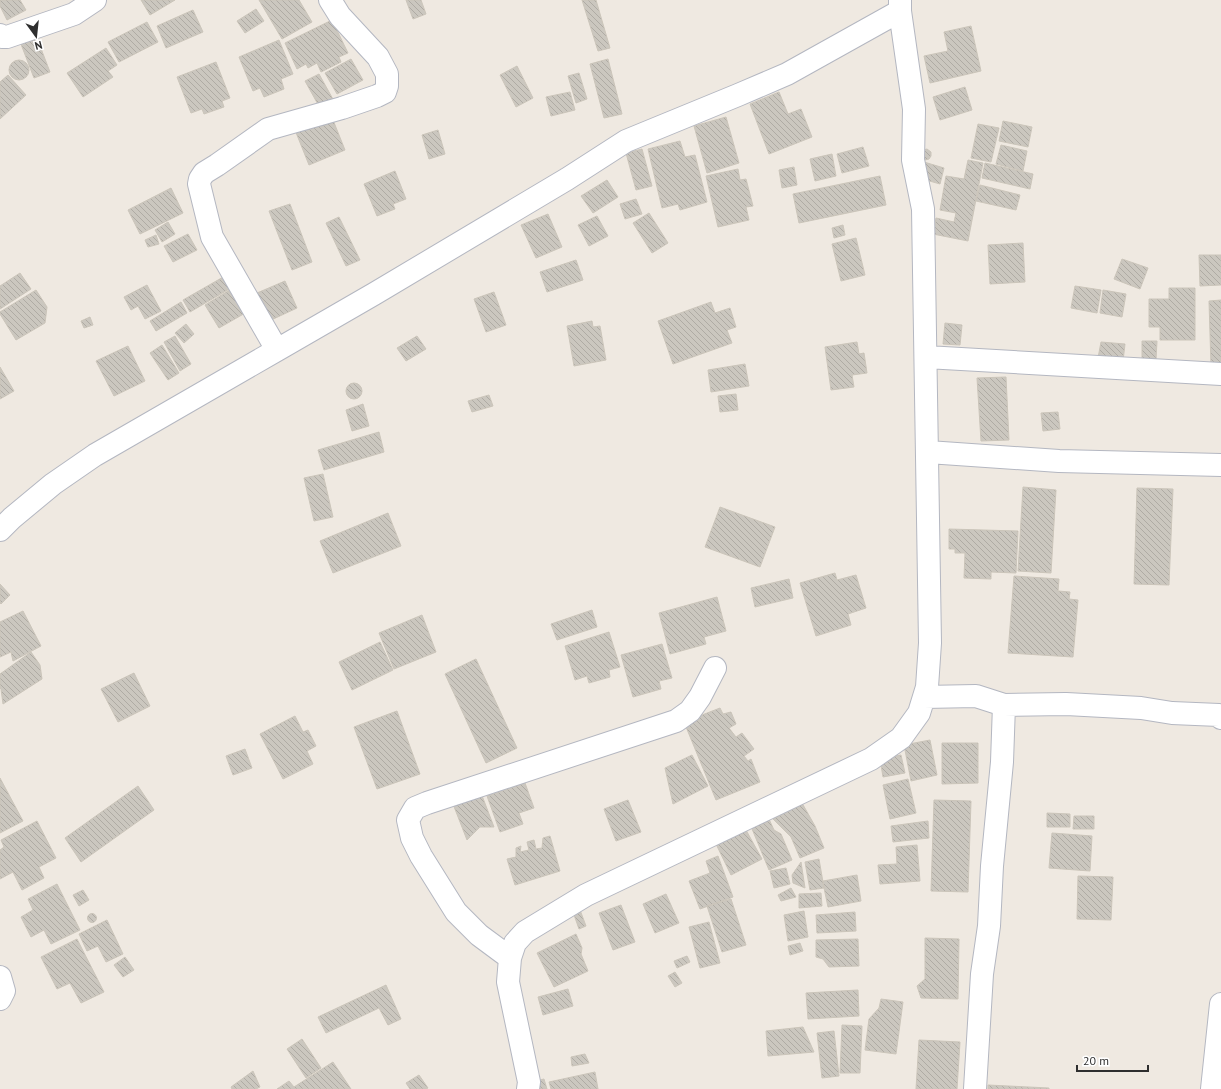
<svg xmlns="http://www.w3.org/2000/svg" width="1221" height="1089" font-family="'PT Sans',sans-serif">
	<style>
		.building { fill: url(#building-back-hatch); stroke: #cbc5ba }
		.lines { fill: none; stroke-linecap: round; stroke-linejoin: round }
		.minor-casing { stroke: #b4b7c1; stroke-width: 24 }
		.minor { stroke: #fff; stroke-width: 22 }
	</style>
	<defs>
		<pattern id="building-back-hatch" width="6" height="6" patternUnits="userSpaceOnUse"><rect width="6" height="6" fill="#cbc7bf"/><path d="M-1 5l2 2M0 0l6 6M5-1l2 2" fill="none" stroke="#afaba4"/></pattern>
	</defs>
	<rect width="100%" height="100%" fill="#efe9e1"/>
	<path class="building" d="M0,0H20L26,10L7,20L0,6Z
		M141,0H175L150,15Z
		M259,0H299L312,22L282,39Z
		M406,0H421L426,14L413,19Z
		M582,0H596L610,48L598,51Z
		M256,9L264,21L245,33L237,21Z
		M193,10L203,32L166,48L157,26Z
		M332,20L348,53L339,57L341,62L321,72L317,63L308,68L306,64L297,69L285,43Z
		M147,22L158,42L119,62L108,42Z
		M971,26L981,71L930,83L924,56L948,51L944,32Z
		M35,33L50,72L34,78L19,39Z
		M279,40L293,74L281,79L284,89L264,97L260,88L253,91L239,57Z
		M106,48L117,65L108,71L113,77L83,97L67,73Z
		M351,59L363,80L337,94L325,73Z
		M608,59L622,114L604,118L590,64Z
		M9 70a10 10 0 1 1 20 0a10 10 0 1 1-20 0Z
		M216,62L230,98L222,101L224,107L204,114L202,109L191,113L177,77Z
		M517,66L533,98L516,107L500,75Z
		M579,73L587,99L576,103L568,76Z
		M319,74L334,101L320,108L305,81Z
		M8,75L26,95L0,119V82Z
		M965,87L972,110L940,120L933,97Z
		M570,92L575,110L551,116L546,97Z
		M779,92L788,114L801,109L812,137L769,154L750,104Z
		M331,115L345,150L309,165L295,130Z
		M726,117L739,163L707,173L694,126Z
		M1003,121L1032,127L1028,147L999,141Z
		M978,124L999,128L991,162L971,158Z
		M438,130L445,154L429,159L422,135Z
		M680,141L685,157L695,155L707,202L680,210L678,204L662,208L648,149Z
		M1001,145L1027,151L1023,171L996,164Z
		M863,147L869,166L842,173L837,154Z
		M642,149L652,186L636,190L626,153Z
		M927,149L931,152V156L929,159L925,160L921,157L923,150Z
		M832,154L836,176L815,181L810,159Z
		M968,160L983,163L968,241L933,234L936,218L954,222L956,213L940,210L946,176L964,179Z
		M924,162L944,168L940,184L919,178Z
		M985,163L1033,174L1030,189L982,178Z
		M794,167L797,185L782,188L779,170Z
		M738,169L740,180L746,179L753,206L746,207L749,220L718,227L706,176Z
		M395,171L406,199L393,204L395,209L377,216L364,184Z
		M880,176L886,205L799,223L793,194Z
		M607,180L618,197L593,213L581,196Z
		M980,185L1020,195L1016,210L976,201Z
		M171,188L183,213L140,234L128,210Z
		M636,199L642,214L625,219L620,204Z
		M290,204L312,262L292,270L269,211Z
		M649,213L668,243L652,253L633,223Z
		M548,214L562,247L536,258L521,225Z
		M597,216L608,236L589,246L578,225Z
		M339,217L360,260L346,266L326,223Z
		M168,222L175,234L162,242L155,230Z
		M843,225L845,235L834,238L832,228Z
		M188,234L197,250L173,262L164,246Z
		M156,235L159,244L148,247L145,240Z
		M856,238L865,275L841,281L832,244Z
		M1023,243L1025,282L990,284L988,245Z
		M1199,255H1221V285L1200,286Z
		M1122,259L1148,268L1140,289L1114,279Z
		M576,260L583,280L547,292L540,272Z
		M20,273L31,289L0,309V286Z
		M225,276L231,288L190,312L183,300Z
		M285,281L297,308L269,321L257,293Z
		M147,285L161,311L145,319L138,306L131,310L124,297Z
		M1075,286L1101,290L1097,313L1071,308Z
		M233,288L247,312L219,328L205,305Z
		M1169,288H1195V340H1160V327H1149V299H1169Z
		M36,290L47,307L45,323L16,340L0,314V312Z
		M1103,290L1126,294L1122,317L1100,313Z
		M494,292L506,325L486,332L474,299Z
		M1221,300V366H1211L1209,301Z
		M181,302L187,313L156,331L150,321Z
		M711,302L715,313L730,308L736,327L727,330L732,343L673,364L658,321Z
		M90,317L93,325L84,328L81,321Z
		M592,321L593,327L600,326L606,360L574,366L567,326Z
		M945,323L962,325L960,345L943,344Z
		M186,324L194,334L184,343L175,333Z
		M175,336L191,364L180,371L164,342Z
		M417,336L426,349L406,361L397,348Z
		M1142,341H1157L1156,360L1142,359Z
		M857,342L859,354L864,353L867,373L852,375L854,387L831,390L825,347Z
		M1101,342L1125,344L1123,361L1098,358Z
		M162,345L179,373L168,380L150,353Z
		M128,346L145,381L114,396L96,361Z
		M745,364L749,386L711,392L708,370Z
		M0,367L14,391L0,399Z
		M1006,377L1009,440L981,441L977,378Z
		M346 391a8 8 0 1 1 16 0a8 8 0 1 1-16 0Z
		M736,394L738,410L720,412L718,396Z
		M489,395L493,406L472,412L468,401Z
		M363,404L369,426L352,431L346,410Z
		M1058,412L1060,429L1043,431L1041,413Z
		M379,432L384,452L324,470L318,450Z
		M323,474L333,517L314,521L304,478Z
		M1023,487L1056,490L1051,573L1018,571Z
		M1137,488L1173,489L1169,585L1134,584Z
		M720,507L775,527L760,567L705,547Z
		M388,513L401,546L333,573L320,541Z
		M949,529L1018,531L1016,573L991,572V579L964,578L965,553H955V549H949Z
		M835,573L837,580L856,575L866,608L848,614L851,625L816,636L800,583Z
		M1014,576L1059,579L1058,591L1070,592L1069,599L1078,600L1073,657L1008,653Z
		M789,579L793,598L755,607L751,588Z
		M0,584L10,595L1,604L0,603Z
		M717,597L726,631L704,637L706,644L670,654L659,613Z
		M592,610L597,627L557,640L551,624Z
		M23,611L41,646L13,661L11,652L0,657V622Z
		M422,615L436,652L394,669L379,633Z
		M609,632L620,667L609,670L610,677L589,683L587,676L575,680L565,646Z
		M380,642L393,670L352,690L339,662Z
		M662,644L672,678L659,681L661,689L633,697L621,655Z
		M31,652L40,665L42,679L3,704L1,689L0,688V674Z
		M476,659L517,748L486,763L445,674Z
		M134,673L150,706L118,722L101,689Z
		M720,708L723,714L731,712L736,724L729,728L736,737L742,733L754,749L744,756L748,761L751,759L760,782L716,800L684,722Z
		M397,711L420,774L377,789L354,727Z
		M295,716L303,732L308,730L316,746L307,751L313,764L283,779L260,734Z
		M930,740L937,775L911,781L904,745Z
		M942,743H978V783L942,784Z
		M245,749L252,768L233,775L226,756Z
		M692,755L708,786L673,804L665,768Z
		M901,755L905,773L883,777L880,759Z
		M0,778L23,821L0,833Z
		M908,779L916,813L890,819L883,785Z
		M525,783L534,808L519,813L523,824L500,832L487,796Z
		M138,786L154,810L81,862L65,838Z
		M481,793L494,827H480L467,840L453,804Z
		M628,800L641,832L616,841L604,809Z
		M934,800L971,801L968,892L931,891Z
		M802,803L815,826L824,848L800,858L791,837L773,819Z
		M1047,813L1070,814V827H1047Z
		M1074,816H1094V829H1073Z
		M768,817L774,830L781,834L792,860L769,870L750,824Z
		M37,821L56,858L39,867L44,878L22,890L13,872L0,879V850L4,847L1,840Z
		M928,821L929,838L893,842L891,826Z
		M746,830L762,859L731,875L716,844Z
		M1052,833L1092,836L1090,871L1049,868Z
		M550,836L560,871L515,885L507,859L516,857V848L521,846L520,852L529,850L527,842L534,840L536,849L542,848L543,838Z
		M917,845L920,881L880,884L878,865L897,864L896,847Z
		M718,856L733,897L700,909L689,881L710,873L706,861Z
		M819,859L824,888L810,890L805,862Z
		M801,862L805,888L793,883L792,875Z
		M786,868L790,884L774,888L770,871Z
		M857,875L861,901L828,907L824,888L823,881Z
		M1078,876L1113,877L1111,920L1077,919Z
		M57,884L80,930L51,944L44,930L31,937L21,917L33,910L28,899Z
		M791,888L796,897L781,901L778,895Z
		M83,890L89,900L79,906L73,895Z
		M821,893L822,906L799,908V894Z
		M666,894L679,923L655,933L643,904Z
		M731,899L746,945L722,952L707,906Z
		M621,905L635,942L613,950L599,913Z
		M580,910L586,926L579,929L573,912Z
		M804,911L808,937L788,941L784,915Z
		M855,912L856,931L817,933L816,915Z
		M87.5 918a4.5 4.5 0 1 1 9 0a4.5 4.5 0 1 1-9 0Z
		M107,920L123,954L106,962L98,946L87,951L79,934Z
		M709,922L720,963L700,968L689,927Z
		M576,934L582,948L581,954L588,971L554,987L537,953Z
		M925,938L959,939L958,999L921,998L917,986L925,979Z
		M77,939L104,992L81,1003L70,983L57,989L41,957Z
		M858,939L859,966L829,967L823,959L816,957V940Z
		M800,943L803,951L790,955L788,946Z
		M687,956L690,962L677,968L674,961Z
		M125,957L134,970L123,977L114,965Z
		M675,972L682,983L675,987L668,976Z
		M386,985L401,1019L388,1025L379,1008L326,1033L318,1017Z
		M568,989L573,1006L543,1015L538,997Z
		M858,990L859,1016L808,1019L806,993Z
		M881,999L903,1002L896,1054L865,1050L869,1019L879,1008Z
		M842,1025L862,1026L860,1073H840Z
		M803,1027L814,1052L768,1056L766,1031Z
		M834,1031L839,1076L822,1078L817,1033Z
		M302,1039L321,1068L306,1078L287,1049Z
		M919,1040L960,1042L957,1089H916Z
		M585,1054L589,1063L572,1066L571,1057Z
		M333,1062L351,1089H277L289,1081L294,1087Z
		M253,1071L260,1087L256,1089H232L231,1087Z
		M595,1072L598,1089H551L549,1082Z
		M419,1075L428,1088L426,1089H410L406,1083Z
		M544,1079L547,1089H534L532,1082Z
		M988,1085L1049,1088V1089H988Z"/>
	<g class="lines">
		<g class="minor-casing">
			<path id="minor" d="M0,35L2,37H7L74,14L95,0
				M277,350L212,237L199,184L200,179L204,173L217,165L268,129L342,108L377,96L385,92L387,86V74L378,57L340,16L330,0
				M926,357L1221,374
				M928,452L1059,461L1221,465
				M0,530L12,518L53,484L95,455L277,350L374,294L567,179L626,141L738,95L787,74L900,11
				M924,697L976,696L1004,705L1002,762L992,866L989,926L982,974L975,1089
				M1004,705L1066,704L1141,708L1172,713L1219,715L1221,718
				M510,958L479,935L456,912L421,856L412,838L408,820L415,808L427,803L676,721L690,711L700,697L715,668
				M0,977L4,991L0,999
				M528,1089L529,1082L508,982L510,958L515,943L525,932L586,895L871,759L901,738L919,713L927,687L930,643L923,209L913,160L914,109L900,11V0
				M1212,1089L1221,1004"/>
		</g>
		<use href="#minor" class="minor"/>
	</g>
	<g transform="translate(36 36) rotate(165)" stroke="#ffffff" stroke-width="3" paint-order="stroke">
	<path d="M0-3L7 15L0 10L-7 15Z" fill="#2e2e2e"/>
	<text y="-6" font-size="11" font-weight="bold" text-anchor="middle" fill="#2e2e2e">N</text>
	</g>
	<path d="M1077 1065v6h71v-6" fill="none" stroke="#2e2e2e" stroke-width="2"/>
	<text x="1083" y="1065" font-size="12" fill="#2e2e2e" stroke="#ffffff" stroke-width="3" paint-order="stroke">20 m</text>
</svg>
